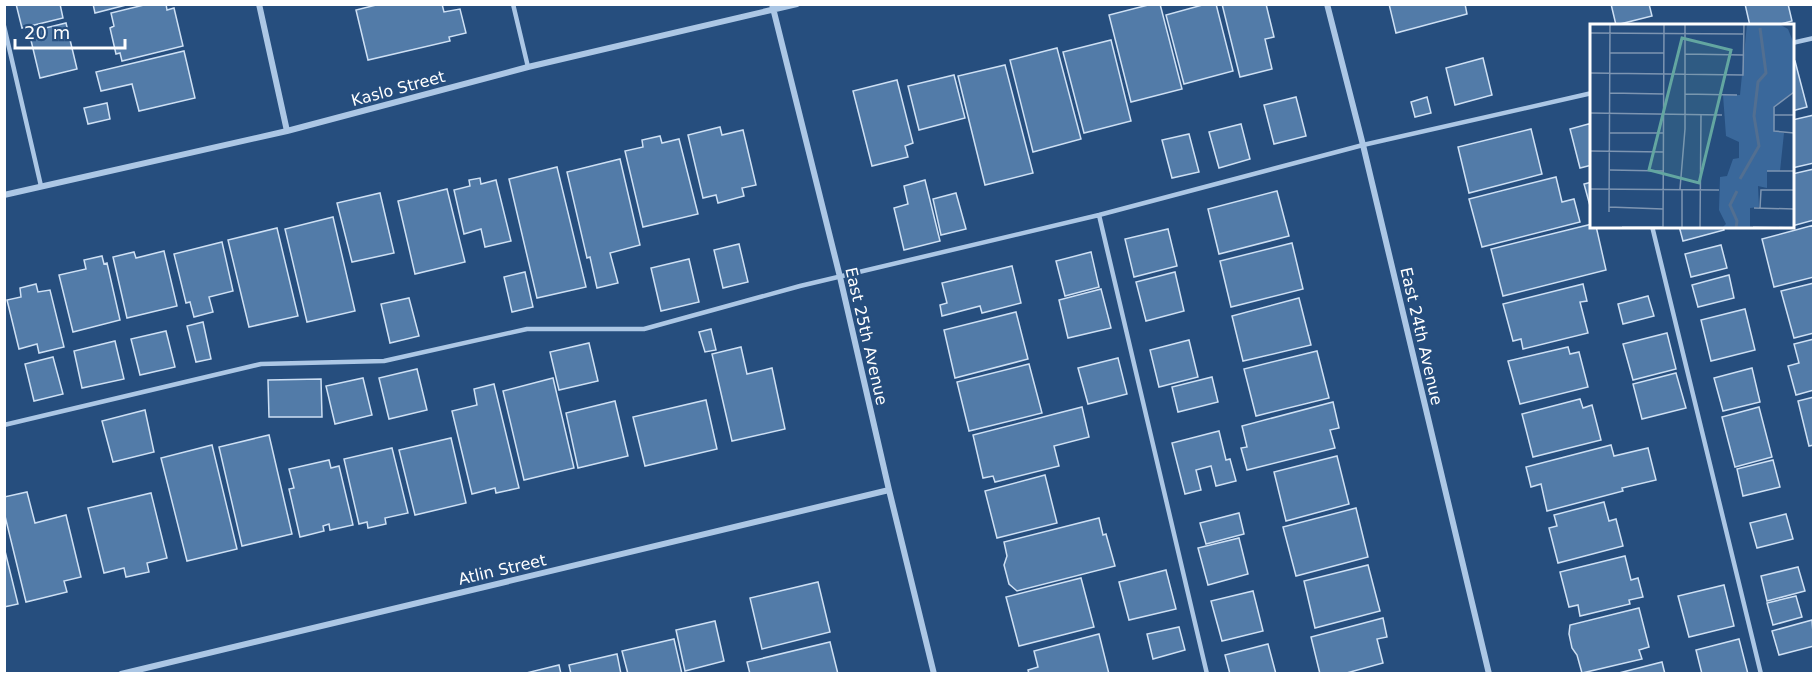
<svg xmlns="http://www.w3.org/2000/svg" width="1818" height="678" font-family="'DejaVu Sans',sans-serif">
	<style>
		.building { fill: #527ba8; stroke: #cee0f4; stroke-width: 1.5 }
		.lines { fill: none; stroke-linecap: round; stroke-linejoin: round }
		.lane { stroke: #acc7e5; stroke-width: 4.5 }
		.street { stroke: #acc7e5; stroke-width: 6 }
		.labels { text-anchor: middle; stroke-width: 4.5; stroke-linejoin: round; paint-order: stroke }
		.street-label { font-size: 16px; fill: #fff; stroke: #264e7e }
		.inset-river { fill: none; stroke: #526f91; stroke-width: 3 }
		.inset-road { fill: none; stroke: #7d95b2; stroke-width: 1.5 }
		.view { fill: #63a6a1; fill-opacity: 0.15; stroke: #63a6a1; stroke-width: 3 }
		.inset-edge { fill: none; stroke: #fff; stroke-width: 3 }
	</style>
	<rect width="100%" height="100%" fill="#264e7e"/>
	<path class="building" d="M16,4H60L63,18L22,28Z
		M93,4H130L95,13Z
		M148,4H166L167,10L174,8L183,46L122,61L120,53L116,54L110,28L114,26L111,13Z
		M380,4H442L444,12L460,9L466,33L449,37L450,41L368,60L356,10Z
		M1152,4H1160L1182,89L1131,102L1109,15Z
		M1206,4H1216L1233,71L1184,84L1166,15Z
		M1222,4H1266L1274,37L1265,39L1272,69L1240,77Z
		M1389,4H1465L1467,14L1396,33Z
		M1611,4H1649L1652,16L1616,25Z
		M1745,4H1788L1792,21L1773,26H1750Z
		M66,23L77,69L40,78L29,32Z
		M1111,40L1131,121L1084,133L1063,52Z
		M1057,48L1081,139L1033,152L1010,60Z
		M184,51L195,98L139,111L132,84L101,91L96,72Z
		M1483,58L1492,95L1455,105L1446,68Z
		M1792,61H1795L1807,107L1792,111Z
		M1005,65L1033,173L985,185L958,76Z
		M954,75L965,118L919,130L908,86Z
		M897,80L913,143L905,146L908,157L872,166L853,91Z
		M1296,97L1306,136L1274,144L1264,105Z
		M1427,97L1431,113L1415,117L1411,102Z
		M107,103L110,119L88,124L84,108Z
		M1814,115V163L1792,168V120Z
		M1592,123V165L1580,168L1570,129Z
		M1241,124L1250,159L1219,168L1209,132Z
		M720,127L722,135L743,130L756,185L742,188L744,196L718,203L716,195L703,198L688,135Z
		M1531,129L1542,174L1469,193L1458,147Z
		M1189,134L1199,172L1172,178L1162,140Z
		M660,136L662,143L679,139L698,214L643,227L625,151L643,147L642,140Z
		M620,159L640,245L610,253L618,283L597,288L590,257L587,258L567,172Z
		M557,167L586,287L537,298L509,179Z
		M1814,169V220L1792,226V174Z
		M1556,177L1562,202L1574,199L1580,222L1482,247L1469,199Z
		M480,178L481,184L496,180L511,241L485,247L481,229L464,234L454,190L470,186L469,180Z
		M925,180L940,241L904,250L894,208L908,204L904,186Z
		M1592,182V213L1584,184Z
		M447,189L465,262L415,274L398,201Z
		M1277,191L1289,236L1219,254L1208,209Z
		M380,193L394,253L352,262L337,203Z
		M956,193L966,229L941,235L933,199Z
		M333,217L355,311L307,322L285,229Z
		M1592,224V226H1596L1606,270L1503,296L1491,249Z
		M1814,225V277L1774,287L1762,239Z
		M1679,226H1723L1724,230L1683,241Z
		M277,228L298,316L249,327L228,240Z
		M1168,229L1177,266L1134,277L1125,239Z
		M222,242L233,291L209,297L213,312L194,317L190,302L186,303L174,254Z
		M1292,243L1303,289L1231,307L1220,261Z
		M739,244L748,282L723,288L714,250Z
		M1721,245L1727,268L1691,277L1685,254Z
		M164,251L177,306L127,318L113,257L134,252L136,258Z
		M1091,252L1099,287L1065,296L1056,261Z
		M102,256L104,264L107,263L120,320L73,332L59,275L86,269L84,260Z
		M689,259L699,302L661,311L651,268Z
		M1012,266L1021,303L982,313L980,306L942,316L940,305L947,303L942,283Z
		M525,272L533,307L512,312L504,277Z
		M1175,272L1184,311L1146,321L1136,282Z
		M1729,275L1734,298L1698,307L1692,285Z
		M1814,283V333L1794,338L1781,291Z
		M36,284L38,292L50,290L64,347L39,353L37,344L19,349L7,300L21,297L20,288Z
		M1583,284L1587,301L1580,302L1588,333L1523,349L1521,339L1513,341L1503,304Z
		M1101,289L1111,328L1068,338L1059,300Z
		M1648,296L1654,316L1623,324L1618,304Z
		M409,298L419,336L390,343L381,304Z
		M1299,298L1311,345L1243,361L1232,316Z
		M1745,309L1755,350L1711,361L1701,320Z
		M1016,312L1028,359L955,378L944,330Z
		M203,322L211,359L196,362L187,326Z
		M711,329L716,350L705,352L699,332Z
		M166,331L175,367L140,375L131,339Z
		M1667,333L1676,369L1633,380L1623,344Z
		M1814,339V390L1796,395L1788,366L1799,363L1794,344Z
		M1189,340L1198,377L1159,387L1150,350Z
		M115,341L124,379L82,388L74,351Z
		M589,343L598,381L559,390L550,352Z
		M741,347L747,374L772,368L785,429L732,441L712,354Z
		M1568,347L1570,354L1579,352L1588,387L1520,404L1508,361Z
		M1317,351L1329,398L1256,416L1244,369Z
		M53,357L63,394L34,401L25,364Z
		M1118,358L1127,394L1088,404L1078,368Z
		M1029,364L1042,413L969,431L957,382Z
		M1752,368L1760,402L1723,411L1714,378Z
		M417,369L427,410L389,419L379,378Z
		M1676,373L1686,408L1642,419L1633,384Z
		M1212,377L1218,402L1178,412L1172,387Z
		M363,378L372,415L335,424L326,386Z
		M553,378L574,468L524,480L503,391Z
		M321,379L322,417H269L268,380Z
		M494,384L519,488L496,493L495,488L472,494L452,411L477,405L474,389Z
		M1814,397V445L1809,446L1798,401Z
		M1580,399L1583,408L1592,405L1601,440L1533,457L1522,414Z
		M706,400L717,449L645,466L633,417Z
		M615,401L628,456L578,468L566,413Z
		M1333,402L1339,428L1330,430L1335,448L1247,470L1241,448L1247,447L1242,426Z
		M1082,407L1089,437L1054,446L1059,466L995,482L993,476L983,478L973,435Z
		M1759,407L1772,457L1735,467L1722,417Z
		M145,410L154,452L113,462L102,421Z
		M1219,431L1226,460L1230,459L1236,481L1216,486L1211,466L1196,470L1201,490L1185,494L1172,443Z
		M269,435L292,534L242,546L219,447Z
		M451,438L466,503L415,515L399,450Z
		M212,445L237,549L187,561L161,458Z
		M1611,445L1614,456L1648,448L1656,480L1622,488L1623,491L1547,511L1541,484L1531,487L1526,467Z
		M392,448L408,513L385,518L386,524L368,528L367,522L359,524L344,459Z
		M1337,456L1349,504L1286,521L1274,472Z
		M329,460L331,468L339,466L353,525L330,530L329,524L323,526L324,531L300,537L289,489L294,488L289,469Z
		M1773,460L1780,487L1743,496L1737,469Z
		M1045,475L1057,523L997,538L985,491Z
		M27,492L35,523L66,515L81,577L64,581L67,592L26,602L4,512V497Z
		M151,493L167,558L147,563L149,572L126,577L124,568L104,573L88,508Z
		M1604,502L1609,521L1616,519L1623,546L1558,563L1549,528L1557,526L1554,515Z
		M1356,508L1368,557L1296,576L1283,527Z
		M1239,513L1244,534L1206,544L1200,523Z
		M1786,514L1793,539L1757,548L1750,523Z
		M1099,518L1103,535L1106,534L1115,566L1017,591L1009,584L1004,565L1007,556L1004,542Z
		M1239,538L1248,574L1208,585L1198,548Z
		M4,547L18,604L4,607Z
		M1625,556L1631,580L1638,578L1643,597L1629,600L1630,604L1580,616L1578,605L1569,607L1560,572Z
		M1368,565L1380,611L1315,628L1304,581Z
		M1798,567L1805,591L1767,601L1761,576Z
		M1166,570L1176,609L1129,620L1119,582Z
		M1081,578L1094,627L1019,646L1006,597Z
		M818,582L830,632L762,649L750,598Z
		M1724,585L1734,626L1689,637L1678,596Z
		M1253,591L1263,631L1222,641L1211,601Z
		M1796,596L1802,617L1773,625L1767,603Z
		M1639,608L1649,647L1639,650L1642,659L1582,673L1577,655L1572,648L1569,634L1570,625Z
		M1383,618L1387,637L1377,639L1383,663L1343,674H1320L1311,637Z
		M1812,620L1814,646L1779,655L1772,631Z
		M715,621L724,661L685,671L676,630Z
		M1179,627L1185,650L1153,659L1147,634Z
		M1099,634L1109,674H1029L1028,670L1038,667L1034,651Z
		M674,639L682,674H628L622,651Z
		M1739,639L1748,674H1702L1696,650Z
		M830,642L838,674H750L747,662Z
		M1268,644L1276,674H1230L1225,655Z
		M617,654L621,674H571L569,665Z
		M1662,662L1665,674H1615Z
		M559,665L561,674H526V673Z"/>
	<g class="lines">
		<path class="lane" d="M513,4L528,67
			M4,26L41,186
			M1792,43L1814,38
			M1099,215L1207,674
			M1652,226L1761,674
			M4,425L261,364L384,361L527,329H644L800,286L1099,215L1363,145L1592,93"/>
		<path class="street" d="M259,4L287,131
			M772,4L840,277L889,490L934,674
			M1327,4L1363,145L1489,674
			M4,195L287,131L528,67L797,4
			M121,674L889,490"/>
	</g>
	<g class="labels">
		<g class="street-label">
			<text transform="translate(398 88) rotate(-15)" y="6">Kaslo Street</text>
			<text transform="translate(867 336) rotate(77)" y="6">East 25th Avenue</text>
			<text transform="translate(1422 336) rotate(77)" y="6">East 24th Avenue</text>
			<text transform="translate(502 569) rotate(-13)" y="6">Atlin Street</text>
		</g>
	</g>
	<g transform="translate(1590 24)">
		<rect width="204" height="204" fill="#264e7e"/>
		<path d="M157,0H189L198,5L204,20V68L185,82L184,107L194,109L190,147H177V164L168,162L169,183L160,184V204H132L136,200L129,186L130,153L137,152L143,135L149,134V118L136,112L133,71H150Z" fill="#3a689b"/>
		<path class="inset-river" d="M150,155L169,122L164,92L168,58L176,49L170,4M146,204L147,197L140,181L147,167"/>
		<path class="inset-road" d="M0,9L153,10M20,29H74M95,30L153,31M0,49L153,51L154,0M204,68L184,83V107L204,109M20,69L74,70M95,70L147,71M0,89L132,91M184,91H204M20,109H74M0,127L74,128M20,146L73,147M177,147H204M0,165L129,166M90,165L95,105V0M19,183L73,185M164,184L204,185M170,184L171,166H204M19,188L20,0M32,203H73M163,203L204,204M73,204L74,0M92,204V165M110,204L111,91"/>
		<path class="view" d="M92,14L141,26L109,159L59,146Z"/>
		<rect width="204" height="204" class="inset-edge"/>
	</g>
	<rect width="1818" height="678" fill="none" stroke="#ffffff" stroke-width="12"/>
	<path d="M15 39v9h110v-9" fill="none" stroke="#ffffff" stroke-width="3"/>
	<text x="24" y="39" font-size="18" fill="#ffffff" stroke="#264e7e" stroke-width="4.5" paint-order="stroke">20 m</text>
</svg>
